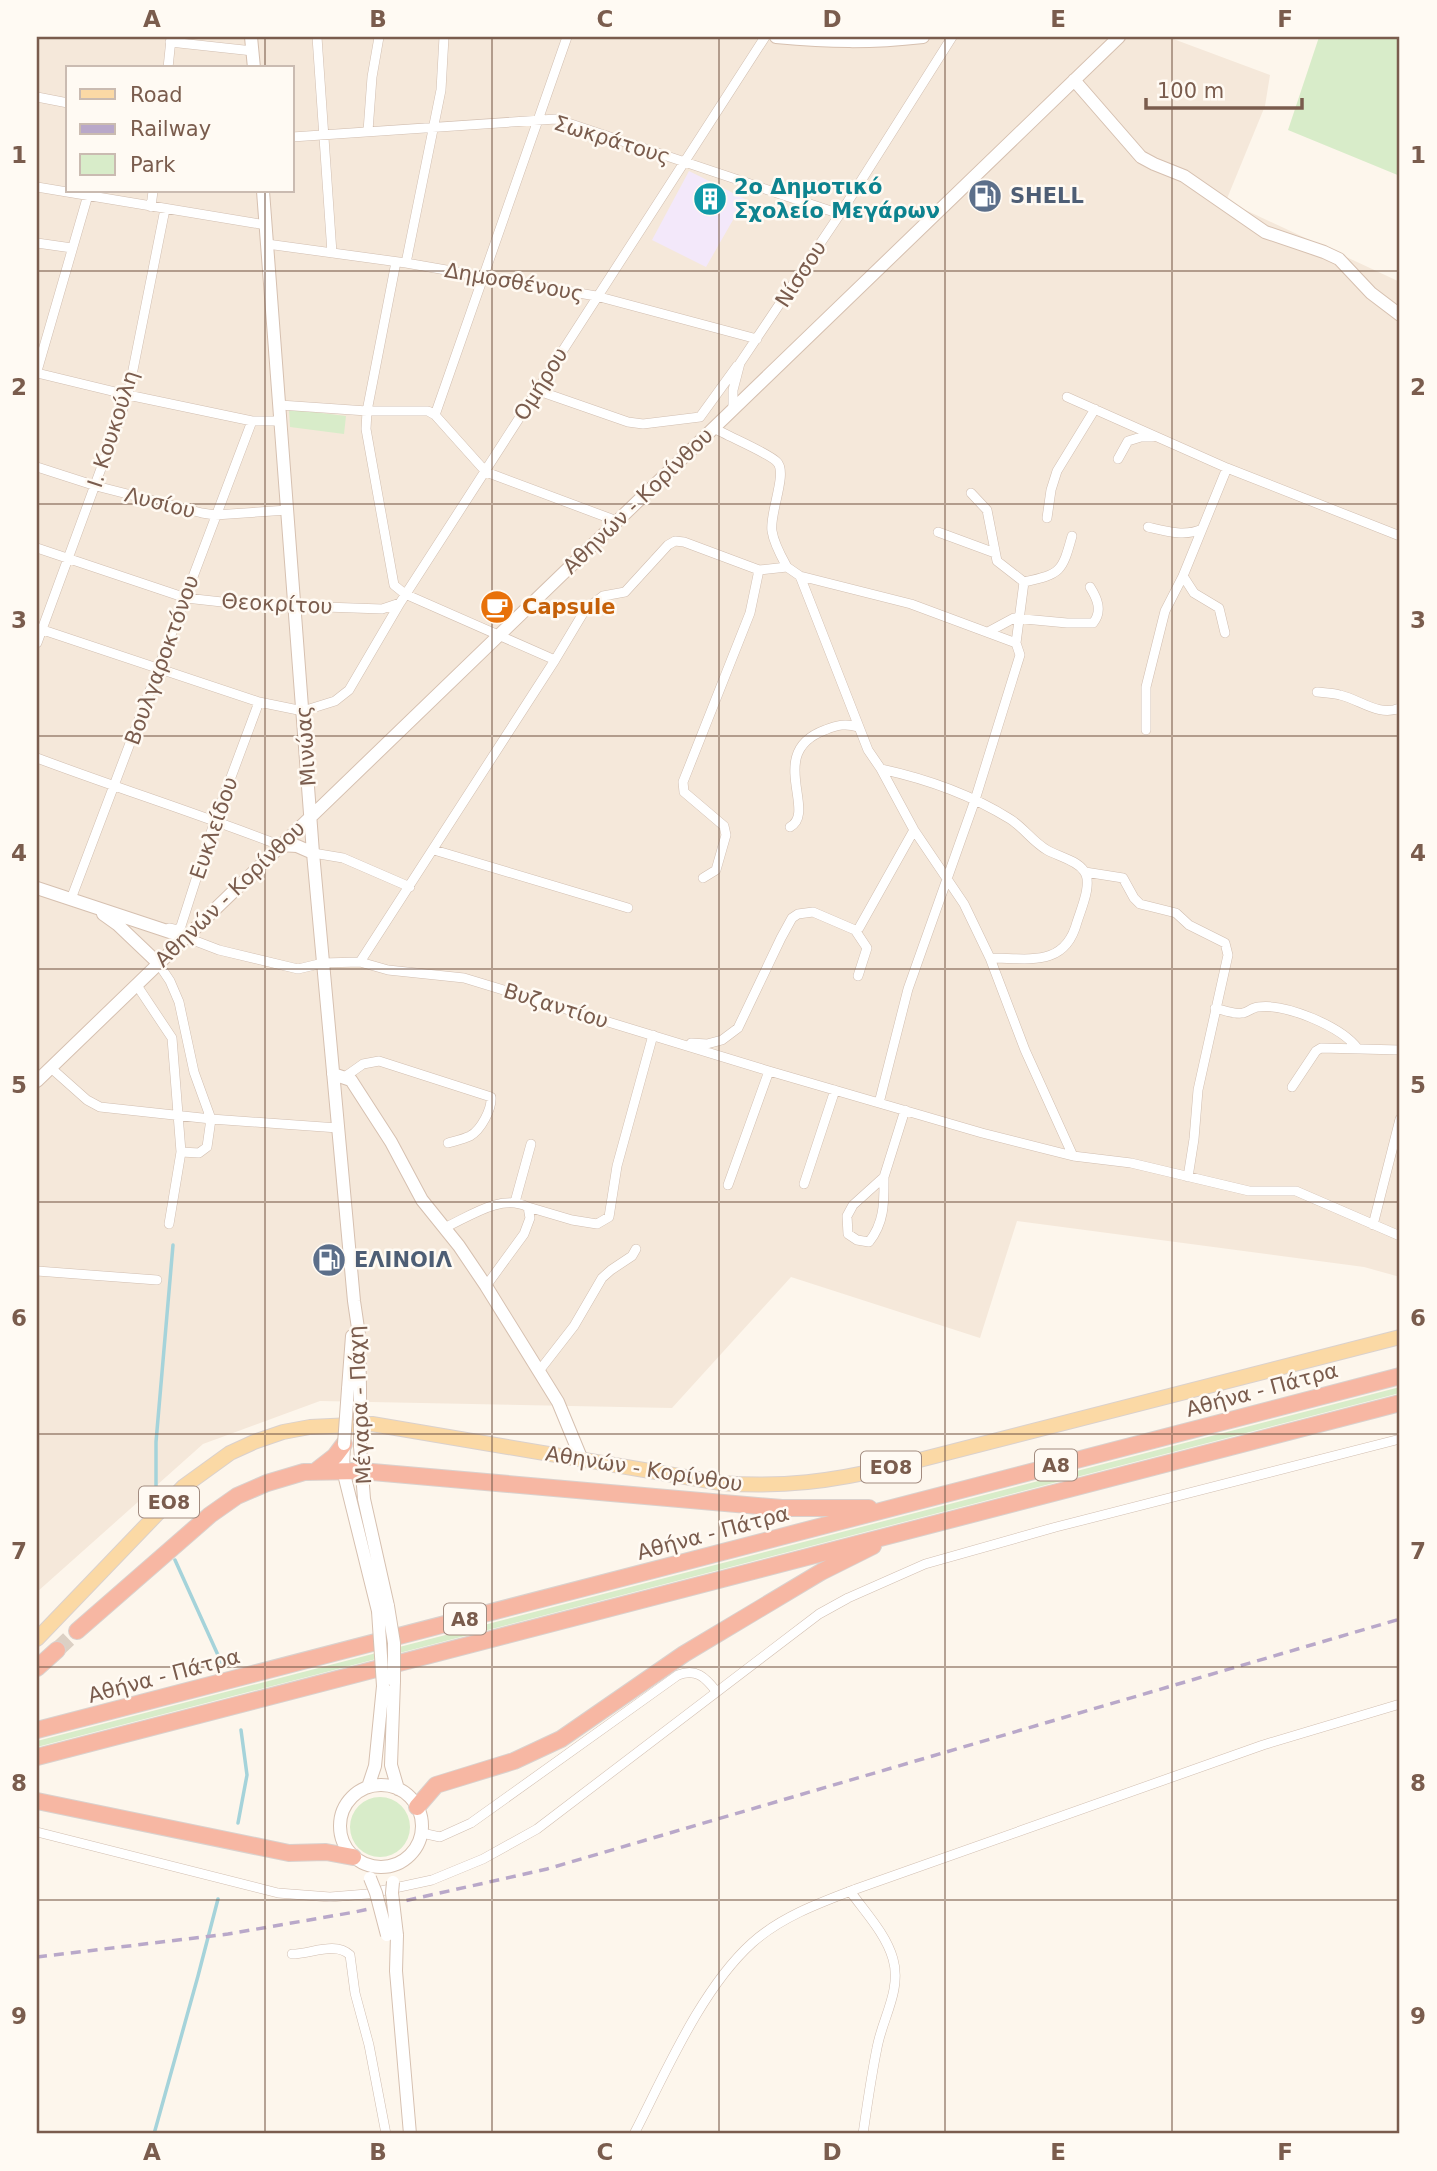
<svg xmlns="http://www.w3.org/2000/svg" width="1437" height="2171" font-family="'DejaVu Sans',sans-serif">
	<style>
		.residential { fill: #f5e8da; fill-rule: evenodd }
		.education { fill: #f3e8fa }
		.green { fill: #d8ecc9 }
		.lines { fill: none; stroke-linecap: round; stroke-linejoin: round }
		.stream { stroke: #a5d3da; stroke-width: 3.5 }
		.highway-tunnel { stroke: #dcd0c4; stroke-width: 16; stroke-dasharray: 16 8; stroke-linecap: butt }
		.street-casing { stroke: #d1beb0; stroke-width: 10 }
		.secondary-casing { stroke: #d6c0b0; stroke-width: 14 }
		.primary-casing { stroke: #dad1cd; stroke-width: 16 }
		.highway-casing { stroke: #dad1cd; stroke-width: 18 }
		.street { stroke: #fff; stroke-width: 9 }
		.secondary { stroke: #fff; stroke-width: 12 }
		.primary { stroke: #fbd9a5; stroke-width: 14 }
		.highway { stroke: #f7b7a3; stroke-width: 16 }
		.rail { stroke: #b9a8c9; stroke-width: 3.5; stroke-dasharray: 10 7; stroke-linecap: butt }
		.secondary-bridge-casing { stroke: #d6c0b0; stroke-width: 14; stroke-linecap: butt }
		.secondary-bridge { stroke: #fff; stroke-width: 12 }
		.grid { fill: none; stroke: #7a5c4d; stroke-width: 2; stroke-opacity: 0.55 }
		.labels { text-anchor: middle; stroke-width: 5; stroke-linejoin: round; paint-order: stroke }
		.shield { fill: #fffaf3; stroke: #a28b7f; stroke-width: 2 }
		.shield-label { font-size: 19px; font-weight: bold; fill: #7a5c4d }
		.street-label { font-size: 21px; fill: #7a5c4d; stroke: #fffaf3 }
		.culture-label { font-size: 21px; font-weight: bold; fill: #0d838f; stroke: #fffaf3; text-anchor: start }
		.service-label { font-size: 21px; font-weight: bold; fill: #4e5e75; stroke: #fffaf3; text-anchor: start }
		.food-label { font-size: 21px; font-weight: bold; fill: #c56008; stroke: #fffaf3; text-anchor: start }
		.neatline { fill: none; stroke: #7a5c4d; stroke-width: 2.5 }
		.grid-label { font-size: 23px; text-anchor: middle; font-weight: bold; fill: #7a5c4d }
	</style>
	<rect width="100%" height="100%" fill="#fdf6ec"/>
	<path class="residential" d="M37,37H1168L1270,75L1265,106L1226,201L1400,282V1277L1364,1267L1017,1221L980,1338L791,1277L672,1408L320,1401L203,1444L37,1592ZM68,68H292V191H68Z"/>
	<path class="education" d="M689,171L745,199L706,267L652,240Z"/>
	<path class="green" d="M1319,37H1400V176L1288,130Z
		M289,409L346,416L344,434L290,427Z
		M1400,1387V1393L37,1747V1741Z
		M350 1827a30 30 0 1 1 60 0a30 30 0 1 1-60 0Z"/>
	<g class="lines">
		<path class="stream" d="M156,1490V1442L173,1245
			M175,1560L222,1664
			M238,1823L247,1775L241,1730
			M154,2134L198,1976L218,1899"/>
		<path class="highway-tunnel" d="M57,1650L77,1631"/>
		<g class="street-casing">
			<path id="street" d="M317,37L332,253
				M170,42L253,51
				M168,68L171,39
				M37,97L68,103
				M368,131L372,77L379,37
				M292,137L556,119L840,214
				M37,187L266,225
				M151,207L153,191
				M37,243L72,248
				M267,244L406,263L596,296L757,339
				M396,262L367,411L366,429L394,585L405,594L555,660
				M406,263L441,90L444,37
				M37,371L88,195
				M37,373L128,395L252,421H281
				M536,390L628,422L643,424L700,417L737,366
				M1067,397L1227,468L1400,536
				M280,405L367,411H428L435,415L486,472L617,521
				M733,409V390L740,363L840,214L952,37
				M435,415L567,37
				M714,428C727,436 769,453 777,462C788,473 769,514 772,531C774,544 781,556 787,567
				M1118,459L1128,441L1141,437H1152
				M37,467L96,486L202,513L215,515L288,510
				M971,493L987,510L997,561L1024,582L1016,643
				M1047,518L1051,490L1057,471L1095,409
				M1148,527C1165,531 1185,537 1202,529
				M938,532L995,553
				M37,548L186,598L240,604L382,609L400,603
				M800,576L911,604L1016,643L1020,655L975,800L908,989L879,1103
				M1183,576L1194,593L1219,608L1225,633
				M1024,582C1061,574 1062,572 1072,536
				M37,628L259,702L303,711L335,701L349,690L400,603L765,37
				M988,632L1014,618L1067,623H1093C1103,611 1097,598 1090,587
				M37,643L128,395L165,209
				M1317,692C1325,693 1333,693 1340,695C1361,700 1379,717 1400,708
				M1146,730V687L1165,611L1183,576L1227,468
				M37,758C117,788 199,814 279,845
				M881,769C927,779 970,794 1010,819C1024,828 1033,842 1047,850C1057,856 1077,860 1084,871C1093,883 1081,909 1077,922C1065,968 1028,958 990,958
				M790,827C818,812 765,752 825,730C837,725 846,723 858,727
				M434,850L628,908
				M313,853L343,858L410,887
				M1085,872L1123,878L1134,898L1140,904L1176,913L1189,925L1225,943L1228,955L1198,1090L1194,1139L1188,1177
				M703,878L716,870L726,835L724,826L684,792L683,782L750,613L759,570
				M71,899L252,421
				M169,928L178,930L181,926L215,820L259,702
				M855,930L867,948L858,976
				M185,937L219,950L298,969L323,963L360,962L388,970L464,978L769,1071L982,1133L1073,1156
				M360,962L555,660L585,610L603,596L625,592L668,545L675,541L684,542L759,570L787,567L800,576L868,750L881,769L914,830L964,904L990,958L1025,1050L1073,1156L1131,1163L1249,1191H1296L1400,1236
				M158,963L170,981L179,1002L194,1072L211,1119L207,1147L199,1153L181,1152L169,1224
				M136,984L172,1038L181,1152
				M1215,1008C1223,1010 1235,1015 1243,1013C1248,1012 1253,1007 1258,1007C1286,1003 1342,1027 1358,1049
				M691,1043L707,1044L722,1040L738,1028L781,938L792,918L798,914L813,912L855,930L859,928L914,830
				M51,1068L87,1100L100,1107L211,1119L338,1128
				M346,1076L363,1064L379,1061L491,1097C492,1109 481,1130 470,1136C464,1139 455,1141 448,1143
				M1292,1087L1316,1051L1321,1048L1400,1050
				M884,1177C884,1201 885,1222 869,1242L857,1240L848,1234L847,1216L853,1205L884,1177L905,1110
				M804,1184L835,1090
				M728,1185L769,1071
				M515,1202L531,1144
				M528,1207L572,1220L597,1224L609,1217L617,1166L653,1035
				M1373,1225L1400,1119
				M444,1228C469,1217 501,1193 528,1207L530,1218L524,1234L486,1286
				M37,1271L157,1280
				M539,1371L574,1326L602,1278L611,1270L632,1256L636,1249
				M37,1832L278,1893L330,1897L367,1894L432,1880L483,1859L537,1829L819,1614L848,1598L925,1564L1056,1527L1400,1439
				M422,1833L440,1837L471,1823L678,1675C696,1668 705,1677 716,1691
				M850,1891C865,1912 886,1934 893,1959C902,1990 882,2019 877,2048C871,2077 867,2106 863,2134
				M292,1954C311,1954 335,1941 350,1955L355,1993L369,2045L386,2134
				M634,2134C665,2074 701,1989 752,1943C781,1917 819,1903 856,1889L1263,1745L1400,1704"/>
		</g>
		<g class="secondary-casing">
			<path id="secondary" d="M251,37L254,68
				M776,37C830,42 869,43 923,37
				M1074,80L1141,157L1154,164L1184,176L1265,232L1324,252L1339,259L1371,293L1400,315
				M263,191L313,853L354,1301L359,1335L360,1389
				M279,845L297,846L313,853
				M37,888L185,937
				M103,914L117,924L158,963
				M333,1074L351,1080L391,1142L422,1200L459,1246L486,1286L558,1402L582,1460
				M37,1081L1119,37
				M348,1389L352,1336
				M344,1444L343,1470L378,1611
				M360,1446L364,1499L388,1606
				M394,1681L391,1765L398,1789
				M340 1826a41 41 0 1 1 82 0a41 41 0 1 1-82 0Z
				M368,1787L375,1766L383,1686
				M397,1935L396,1971L410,2134"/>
		</g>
		<g class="primary-casing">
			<path id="primary" d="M37,1639L183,1487L230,1453L254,1442L283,1432L310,1427L372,1424L721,1483C782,1488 833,1481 892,1467L1400,1337"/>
		</g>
		<g class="highway-casing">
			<path id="highway" d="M317,1470L335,1456L344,1444
				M77,1631L210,1515L237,1496L267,1483L304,1472L361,1471L782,1508H869
				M37,1668L57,1650
				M37,1730L1400,1376
				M37,1757L1400,1403
				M37,1801L289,1853L326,1852L353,1857
				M417,1807L436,1785L514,1761L561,1739L684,1654L821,1572L873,1546"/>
		</g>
		<use href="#street" class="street"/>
		<use href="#secondary" class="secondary"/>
		<use href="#primary" class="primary"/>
		<use href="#highway" class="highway"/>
		<path class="rail" d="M37,1957L228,1934L355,1912L547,1869L1400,1619"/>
		<g class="secondary-bridge-casing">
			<path id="secondary-bridge" d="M360,1389V1446
				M344,1444L348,1389
				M388,1606L394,1643V1681
				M378,1611L383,1686
				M370,1878L376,1893L387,1935
				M393,1882L392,1893L397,1935"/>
		</g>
		<use href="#secondary-bridge" class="secondary-bridge"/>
	</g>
	<path class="grid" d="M265,37V68M492,37V2134M719,37V2134M945,37V2134M1172,37V2134M265,191V2134M37,271H1400M37,504H1400M37,736H1400M37,969H1400M37,1202H1400M37,1434H1400M37,1667H1400M37,1900H1400"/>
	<defs>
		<g id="fuel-disc" transform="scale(1.75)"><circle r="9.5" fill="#5c6f8a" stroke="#fffaf3"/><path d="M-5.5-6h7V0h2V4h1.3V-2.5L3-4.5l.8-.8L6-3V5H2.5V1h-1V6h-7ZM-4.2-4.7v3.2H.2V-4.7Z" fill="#fff"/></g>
		<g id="building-disc" transform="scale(1.75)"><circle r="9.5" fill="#0f9aa8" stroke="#fffaf3"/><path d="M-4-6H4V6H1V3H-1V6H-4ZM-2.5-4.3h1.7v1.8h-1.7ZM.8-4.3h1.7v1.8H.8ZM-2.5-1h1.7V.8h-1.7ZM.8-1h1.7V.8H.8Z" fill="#fff"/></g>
		<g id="cafe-disc" transform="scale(1.75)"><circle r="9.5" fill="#e8710a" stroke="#fffaf3"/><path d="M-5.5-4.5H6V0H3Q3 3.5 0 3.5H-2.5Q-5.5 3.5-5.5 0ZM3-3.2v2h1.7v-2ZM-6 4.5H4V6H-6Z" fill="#fff"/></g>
	</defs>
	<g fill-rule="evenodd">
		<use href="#fuel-disc" x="985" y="196"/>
		<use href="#building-disc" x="710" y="199"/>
		<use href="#cafe-disc" x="497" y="607"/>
		<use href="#fuel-disc" x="329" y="1260"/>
	</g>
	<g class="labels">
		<g class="shield">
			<rect x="1035" y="1449.5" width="42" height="31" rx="5"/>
			<rect x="861" y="1451.5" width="60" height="31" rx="5"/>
			<rect x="139" y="1486.5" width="60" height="31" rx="5"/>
			<rect x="444" y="1603.5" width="42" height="31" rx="5"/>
		</g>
		<g class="shield-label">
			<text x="1056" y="1472">Α8</text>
			<text x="891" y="1474">ΕΟ8</text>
			<text x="169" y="1509">ΕΟ8</text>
			<text x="465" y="1626">Α8</text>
		</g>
		<g class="street-label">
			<text transform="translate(612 140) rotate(17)" y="7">Σωκράτους</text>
			<text transform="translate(801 274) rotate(-57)" y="7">Νίσσου</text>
			<text transform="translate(514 282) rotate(10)" y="7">Δημοσθένους</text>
			<text transform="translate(541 384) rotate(-58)" y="7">Ομήρου</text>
			<text transform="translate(113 429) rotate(-72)" y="7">Ι. Κουκούλη</text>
			<text transform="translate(638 501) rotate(-44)" y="7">Αθηνών - Κορίνθου</text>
			<text transform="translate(160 503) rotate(14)" y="7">Λυσίου</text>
			<text transform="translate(277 604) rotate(3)" y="7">Θεοκρίτου</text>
			<text transform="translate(162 660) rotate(-70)" y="7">Βουλγαροκτόνου</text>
			<text transform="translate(306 746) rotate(-94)" y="7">Μινώας</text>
			<text transform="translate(214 828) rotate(-71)" y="7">Ευκλείδου</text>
			<text transform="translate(230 894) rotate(-44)" y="7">Αθηνών - Κορίνθου</text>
			<text transform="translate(556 1006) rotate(17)" y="7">Βυζαντίου</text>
			<text transform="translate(1262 1390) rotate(-15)" y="7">Αθήνα - Πάτρα</text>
			<text transform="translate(360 1405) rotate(-93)" y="7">Μέγαρα - Πάχη</text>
			<text transform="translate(644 1469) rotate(9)" y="7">Αθηνών - Κορίνθου</text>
			<text transform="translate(713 1533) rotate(-15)" y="7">Αθήνα - Πάτρα</text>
			<text transform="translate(164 1676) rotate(-15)" y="7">Αθήνα - Πάτρα</text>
		</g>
		<g class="culture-label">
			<text x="734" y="194">2ο Δημοτικό<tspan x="734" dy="24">Σχολείο Μεγάρων</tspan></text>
		</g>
		<g class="service-label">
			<text x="1010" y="203">SHELL</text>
			<text x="354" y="1267">ΕΛΙΝΟΙΛ</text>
		</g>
		<g class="food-label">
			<text x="522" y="614">Capsule</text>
		</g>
	</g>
	<rect width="1437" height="2171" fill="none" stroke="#fffaf3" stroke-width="77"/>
	<rect x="66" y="66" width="228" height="126" fill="#fffaf3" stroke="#cabbb1" stroke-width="2"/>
	<rect x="80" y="89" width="35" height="10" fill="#fbd9a5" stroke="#cabbb1" stroke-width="2"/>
	<text x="130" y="102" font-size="21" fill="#7a5c4d">Road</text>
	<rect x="80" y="124" width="35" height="10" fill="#b9a8c9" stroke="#cabbb1" stroke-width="2"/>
	<text x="130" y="136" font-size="21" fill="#7a5c4d">Railway</text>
	<rect x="80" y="154" width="35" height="21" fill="#d8ecc9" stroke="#cabbb1" stroke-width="2"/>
	<text x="130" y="172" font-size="21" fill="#7a5c4d">Park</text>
	<path d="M1146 98v10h156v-10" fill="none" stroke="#7a5c4d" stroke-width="3.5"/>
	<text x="1157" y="98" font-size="21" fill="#7a5c4d" stroke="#fffaf3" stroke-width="5" paint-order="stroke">100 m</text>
	<rect x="38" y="38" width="1360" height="2094" class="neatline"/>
	<g class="grid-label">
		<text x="152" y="27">A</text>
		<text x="378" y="27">B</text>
		<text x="605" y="27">C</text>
		<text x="832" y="27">D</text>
		<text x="1058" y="27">E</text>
		<text x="1285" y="27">F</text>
		<text x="19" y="163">1</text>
		<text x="1418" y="163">1</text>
		<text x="19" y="395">2</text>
		<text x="1418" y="395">2</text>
		<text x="19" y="628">3</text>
		<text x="1418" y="628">3</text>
		<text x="19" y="861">4</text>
		<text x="1418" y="861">4</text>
		<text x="19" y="1093">5</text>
		<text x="1418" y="1093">5</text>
		<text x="19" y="1326">6</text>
		<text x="1418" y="1326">6</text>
		<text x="19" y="1559">7</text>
		<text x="1418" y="1559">7</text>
		<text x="19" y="1791">8</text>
		<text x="1418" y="1791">8</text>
		<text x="19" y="2024">9</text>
		<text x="1418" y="2024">9</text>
		<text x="152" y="2160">A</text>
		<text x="378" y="2160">B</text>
		<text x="605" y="2160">C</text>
		<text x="832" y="2160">D</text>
		<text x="1058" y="2160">E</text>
		<text x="1285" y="2160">F</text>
	</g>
</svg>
